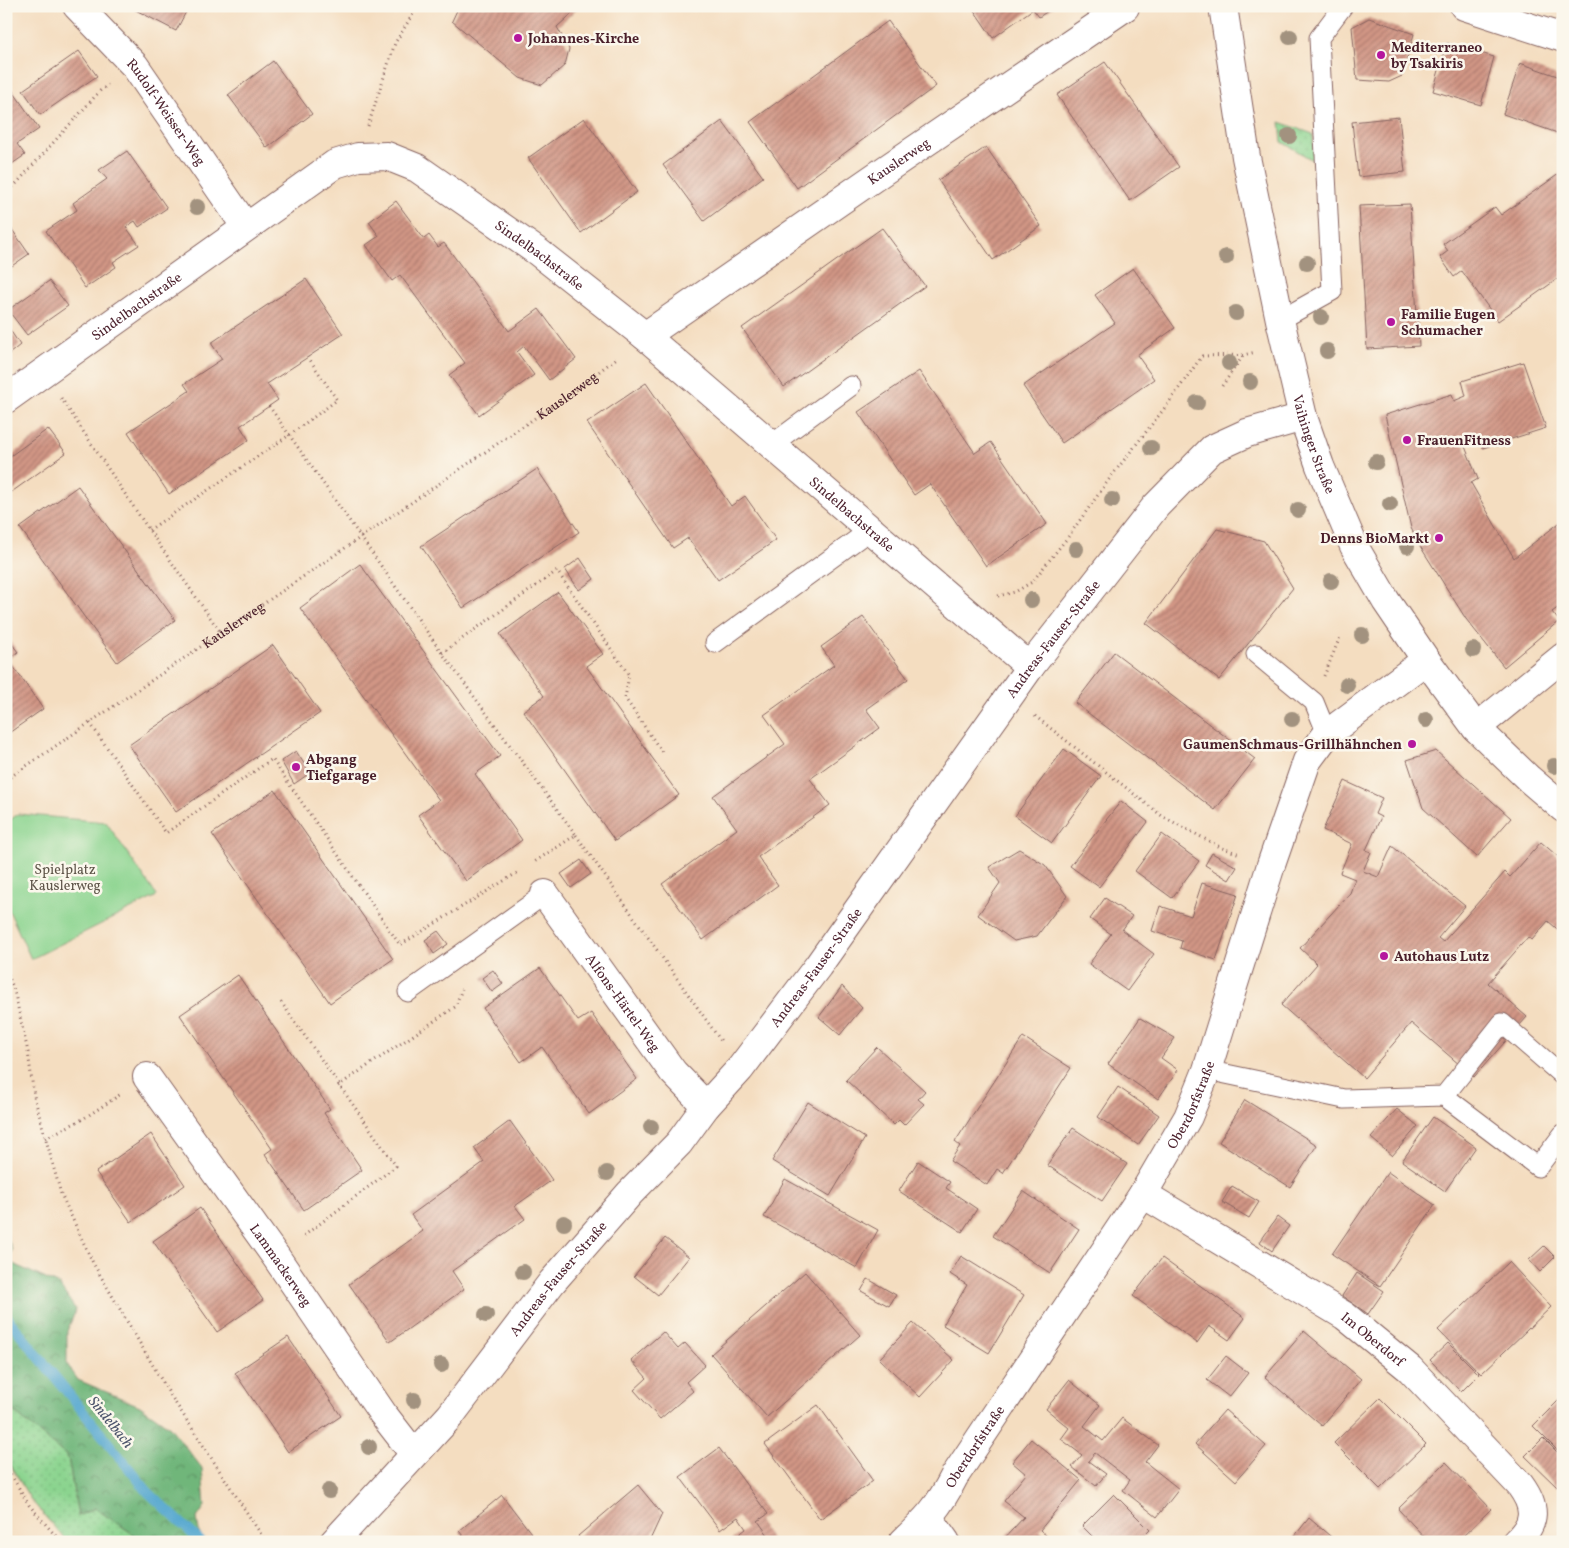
<svg xmlns="http://www.w3.org/2000/svg" width="1569" height="1548" font-family="Vollkorn,serif">
	<style>
		.grass { fill: url(#grass-dots); stroke: #6a7a5d }
		.forest { fill: url(#forest-crowns); stroke: #5d6a52 }
		.green { fill: #8bd48f; stroke: #6a7a5d }
		.lines { fill: none; stroke-linecap: round; stroke-linejoin: round }
		.stream { stroke: #54a7cf; stroke-width: 10 }
		.building { fill: url(#building-hatch) }
		.lane-casing { stroke: #86625f; stroke-width: 21 }
		.street-casing { stroke: #86625f; stroke-width: 30 }
		.secondary-casing { stroke: #86625f; stroke-width: 30 }
		.path { stroke: #86625f; stroke-width: 3; stroke-dasharray: 1 4; stroke-linecap: butt }
		.lane { stroke: #fff; stroke-width: 19 }
		.street { stroke: #fff; stroke-width: 28 }
		.secondary { stroke: #fff; stroke-width: 28 }
		.tree { fill: #a2927f }
		.poi-dot { fill: #b5179e; stroke: #fbf7ec; stroke-width: 2 }
		.labels { text-anchor: middle; stroke-width: 5; stroke-linejoin: round; paint-order: stroke }
		.poi-label { font-size: 14px; font-weight: bold; fill: #4a1f2b; stroke: #fbf7ec; text-anchor: start }
		.street-label { font-size: 14px; fill: #4a1f2b; stroke: #fbf7ec }
		.park-label { font-size: 14px; fill: #5e5549; stroke: #fbf7ec }
		.water-label { font-size: 15px; font-style: italic; fill: #4e556d; stroke: #fbf7ec }
	</style>
	<defs>
		<pattern id="grass-dots" width="8" height="8" patternUnits="userSpaceOnUse" patternTransform="scale(1.25)"><rect width="8" height="8" fill="#8bd48f"/><path d="M2 2h.1M6 6h.1" fill="none" stroke="#79b67c" stroke-width="1.8" stroke-linecap="round"/></pattern>
		<pattern id="forest-crowns" width="20" height="18" patternUnits="userSpaceOnUse" patternTransform="scale(1.25)"><rect width="20" height="18" fill="#70b67a"/><path d="M2 6a3 3 0 1 1 6 0M12 15a3 3 0 1 1 6 0" fill="none" stroke="#5e9364"/></pattern>
		<pattern id="building-hatch" width="6" height="6" patternUnits="userSpaceOnUse" patternTransform="scale(1.25)"><rect width="6" height="6" fill="#d19685"/><path d="M-1 1l2-2M0 6l6-6M5 7l2-2" fill="none" stroke="#ac7a6d"/></pattern>
	</defs>
	<rect width="100%" height="100%" fill="#fbf7ec"/>
	<filter id="ink" filterUnits="userSpaceOnUse"><feTurbulence type="fractalNoise" baseFrequency=".02" numOctaves="2"/><feDisplacementMap in="SourceGraphic" scale="10" xChannelSelector="R" yChannelSelector="G"/><feConvolveMatrix kernelMatrix="1 2 1 2 8 2 1 2 1" color-interpolation-filters="sRGB"/></filter>
	<filter id="wash" filterUnits="userSpaceOnUse"><feTurbulence type="fractalNoise" baseFrequency=".0096" numOctaves="4" result="noise"/><feDisplacementMap in="SourceGraphic" scale="20" xChannelSelector="R" yChannelSelector="G"/><feGaussianBlur stdDeviation="1.12" result="paint"/><feColorMatrix in="noise" values="0 0 0 0 0 0 0 0 0 0 0 0 0 0 0 0 0 1.4 0 .05"/><feComposite in="paint" operator="in"/></filter>
	<g filter="url(#wash)">
		<rect width="100%" height="100%" fill="#f4ddc0"/>
		<path class="grass" d="M1280,122L1313,134L1314,161L1282,142Z
			M6,1405L68,1457L78,1516L95,1508L142,1540V1542H67L31,1500L6,1458Z"/>
		<path class="forest" d="M6,1234L12,1250L7,1261L59,1285L76,1310L67,1331V1364L78,1380L140,1406L170,1427L202,1468L205,1506L197,1518L201,1542H142V1540L95,1508L78,1516L68,1457L6,1405Z"/>
		<path class="green" d="M18,814L106,822L157,896L31,959L6,904V823Z"/>
		<g class="lines">
			<path class="stream" d="M6,1314L9,1320L148,1492L201,1542"/>
		</g>
		<g id="blocks">
			<path class="building" d="M128,6H189L176,31Z
				M459,6H575L577,9L557,27L569,49L565,65L542,85L520,78L452,21Z
				M971,6H1055L1039,17L1033,9L993,38Z
				M1369,18L1414,34L1402,76L1389,82L1357,80L1352,27Z
				M888,21L936,86L797,188L750,122Z
				M1447,43L1494,57L1481,105L1433,91Z
				M79,51L97,76L40,115L23,90Z
				M273,61L312,114L267,148L228,95Z
				M1105,62L1179,167L1130,201L1057,95Z
				M1520,63L1563,78V135L1503,114Z
				M6,81L39,129L17,144L25,155L6,168Z
				M1399,117L1405,172L1358,177L1352,122Z
				M584,118L637,192L581,233L528,158Z
				M722,121L763,177L704,221L663,165Z
				M986,147L1041,226L993,260L938,180Z
				M127,151L167,208L139,227L135,221L126,227L139,245L113,262L116,267L85,288L46,231L77,210L73,203L107,179L99,170Z
				M1563,171V275L1498,321L1462,271L1454,277L1440,257L1448,251L1443,244L1495,207L1501,215Z
				M396,201L424,239L429,235L438,247L444,243L509,331L539,309L576,359L549,380L524,346L517,352L534,375L479,415L449,375L465,363L400,275L392,281L366,245L379,236L369,222Z
				M1410,204L1419,346L1367,349L1359,206Z
				M11,228L29,254L6,270V231Z
				M882,228L925,286L784,387L742,328Z
				M1133,268L1175,328L1137,355L1154,379L1062,443L1023,386L1115,323L1095,295Z
				M306,279L343,334L267,384L278,400L240,426L249,440L169,494L128,432L189,391L184,384L222,359L211,343Z
				M49,281L68,306L27,335L8,310Z
				M8,327L20,345L9,354L6,350V329Z
				M1523,362L1546,428L1483,448L1481,439L1464,444L1478,479L1471,483L1514,558L1563,520V604L1552,612L1559,621L1504,667L1466,619L1420,546L1411,528L1385,415L1452,394L1454,401L1466,396L1462,381Z
				M919,371L975,453L991,442L1047,524L986,566L930,484L914,495L858,412Z
				M646,383L731,506L745,496L776,540L718,580L688,538L673,548L587,423Z
				M48,429L66,453L6,496V459Z
				M537,469L579,532L463,608L421,546Z
				M78,486L175,620L117,662L20,528Z
				M1217,529L1264,541L1293,588L1219,680L1146,623Z
				M580,558L594,579L579,590L565,569Z
				M360,564L500,756L475,774L522,840L466,881L418,815L439,800L300,608Z
				M558,592L603,654L586,666L679,795L615,841L523,711L544,696L500,634Z
				M863,617L908,679L866,709L880,728L810,779L830,805L758,857L778,885L703,940L662,884L737,829L713,796L785,744L764,715L834,665L821,647Z
				M6,636L18,652L8,659L43,709L6,735Z
				M273,645L320,713L176,812L129,745Z
				M1114,652L1255,759L1215,810L1075,703Z
				M1064,749L1101,776L1052,843L1015,816Z
				M296,751L310,773L294,784L281,761Z
				M1436,751L1511,818L1477,857L1423,808L1407,760Z
				M1345,781L1382,798L1375,814L1381,817L1366,850L1371,852L1363,871L1378,877L1392,846L1465,906L1438,938L1443,942L1505,872L1510,877L1541,842L1563,861V934L1548,921L1532,940L1528,937L1488,983L1527,1017L1474,1077L1411,1023L1364,1078L1281,1005L1317,964L1300,948L1350,893L1355,879L1340,873L1352,844L1323,830Z
				M275,790L393,959L330,1003L212,834Z
				M1121,801L1148,822L1099,887L1070,866Z
				M1162,834L1199,861L1172,898L1135,871Z
				M1019,849L1045,865L1067,896L1037,936L1014,941L978,915L1000,883L989,867Z
				M1212,853L1237,867L1229,880L1205,865Z
				M581,860L591,874L571,888L561,874Z
				M1202,883L1238,894L1216,960L1180,948L1182,941L1152,931L1160,906L1191,916Z
				M1105,898L1132,916L1122,930L1154,954L1127,991L1089,964L1111,934L1090,919Z
				M438,931L448,944L434,954L425,940Z
				M540,968L578,1021L591,1013L637,1079L589,1114L542,1047L521,1062L483,1008Z
				M493,970L503,984L492,992L482,978Z
				M238,975L330,1109L324,1113L362,1170L304,1210L265,1154L272,1149L180,1015Z
				M842,986L862,1008L840,1035L819,1017Z
				M1140,1018L1175,1038L1161,1058L1178,1070L1158,1099L1108,1064Z
				M1023,1037L1071,1068L1003,1173L997,1169L987,1185L950,1161L960,1146L955,1142Z
				M877,1047L925,1091L918,1099L924,1104L904,1125L899,1120L894,1125L846,1080Z
				M1118,1087L1159,1115L1138,1145L1098,1117Z
				M1245,1100L1317,1145L1290,1187L1219,1142Z
				M808,1102L865,1138L830,1196L772,1161Z
				M1397,1109L1418,1126L1392,1156L1371,1138Z
				M1433,1117L1476,1147L1445,1191L1402,1161Z
				M510,1121L552,1180L515,1206L525,1219L452,1271L464,1289L390,1342L349,1284L423,1231L411,1215L484,1162L474,1148Z
				M1073,1128L1127,1164L1102,1201L1047,1165Z
				M151,1134L185,1185L131,1222L96,1172Z
				M918,1161L950,1182L946,1188L977,1209L962,1232L899,1191Z
				M1388,1172L1435,1205L1380,1286L1332,1254Z
				M785,1179L878,1230L857,1268L764,1217Z
				M1232,1186L1259,1202L1249,1218L1222,1202Z
				M1023,1191L1079,1229L1050,1273L993,1236Z
				M200,1208L263,1300L217,1332L153,1241Z
				M1277,1217L1289,1226L1272,1251L1260,1242Z
				M665,1238L689,1257L658,1295L634,1276Z
				M1544,1246L1555,1257L1540,1272L1529,1260Z
				M961,1256L1024,1295L989,1353L943,1325L967,1285L950,1274Z
				M1162,1258L1245,1318L1229,1340L1209,1326L1197,1343L1133,1296Z
				M1509,1262L1551,1307L1481,1374L1438,1330Z
				M805,1272L860,1335L767,1417L711,1354Z
				M1357,1273L1384,1291L1368,1314L1342,1296Z
				M868,1279L896,1295L889,1306L861,1291Z
				M913,1323L954,1360L920,1397L879,1359Z
				M1304,1331L1361,1379L1322,1426L1265,1377Z
				M663,1332L678,1349L685,1343L705,1365L686,1382L693,1391L660,1419L634,1390L647,1378L631,1360Z
				M288,1337L341,1416L288,1452L235,1373Z
				M1448,1343L1479,1374L1461,1392L1430,1360Z
				M1226,1356L1248,1373L1229,1397L1207,1380Z
				M1069,1380L1100,1405L1084,1426L1103,1441L1122,1418L1158,1445L1145,1462L1179,1489L1157,1517L1123,1490L1130,1480L1095,1453L1088,1461L1106,1474L1096,1486L1072,1467L1082,1455L1061,1439L1069,1428L1046,1409Z
				M1563,1396V1456L1533,1426Z
				M1380,1398L1426,1444L1380,1489L1334,1443Z
				M818,1405L873,1481L820,1519L765,1444Z
				M1225,1410L1266,1446L1236,1481L1195,1444Z
				M1543,1438L1563,1458V1481L1557,1487L1525,1456Z
				M1031,1439L1081,1480L1040,1530L1049,1538L1046,1542H1001L1024,1517L1004,1501L1026,1474L1012,1462Z
				M719,1448L768,1514L758,1521L773,1542H729L746,1529L738,1517L720,1530L680,1477Z
				M1446,1462L1491,1509L1457,1542H1429L1398,1509Z
				M638,1485L662,1514L649,1542H582L578,1536Z
				M1114,1494L1150,1530L1138,1542H1098L1082,1526Z
				M502,1495L531,1533L520,1542H468L459,1531Z
				M1309,1518L1337,1542H1290Z"/>
		</g>
	</g>
	<g filter="url(#ink)">
		<use href="#blocks" fill-opacity="0" stroke="#86625f" stroke-width="1"/>
		<g class="lines">
			<g class="lane-casing">
				<path id="lane" d="M1280,320L1332,291L1319,38L1343,6
					M771,445L851,386
					M715,643L870,530
					M1256,654L1314,702L1327,734
					M408,992L545,894
					M1207,1070L1344,1099L1444,1096L1538,1167L1563,1134
					M1444,1096L1502,1023L1563,1076"/>
			</g>
			<g class="street-casing">
				<g id="street">
					<path id="s2" d="M77,6L135,66L246,227"/>
					<path d="M1464,6L1563,38"/>
					<path id="s3" d="M645,336L885,170L1125,7"/>
					<path id="s4" d="M6,399L335,164L358,157L387,156L417,168L538,252L645,336L1030,667"/>
					<path d="M1476,728L1563,657"/>
					<path id="s5" d="M545,894L673,1072L706,1106"/>
					<path id="s6" d="M147,1077L276,1257L383,1414L414,1454"/>
					<path id="s7" d="M1143,1194L1345,1316L1410,1369L1520,1485C1536,1507 1537,1522 1516,1542"/>
					<path d="M929,1518L946,1542"/>
					<path id="s8" d="M334,1542L450,1416L552,1282L630,1193L679,1143L706,1106L740,1069L818,966L1030,667L1156,506L1212,449L1247,433L1303,417"/>
					<path id="s9" d="M903,1542C927,1519 939,1507 954,1477L1143,1194L1188,1117L1207,1070L1271,865L1307,761L1327,734L1426,660"/>
				</g>
			</g>
			<g class="secondary-casing">
				<g id="secondary">
					<path id="s10" d="M1223,6L1246,157L1280,320L1303,417L1320,466L1354,546L1386,601L1426,660L1476,728L1529,779L1563,808"/>
				</g>
			</g>
			<g class="path">
				<path d="M6,12L15,6"/>
				<path d="M368,126L395,43L418,6"/>
				<path d="M6,195L100,91L108,85"/>
				<path d="M1222,386L1243,356"/>
				<path d="M61,398L149,530L221,633"/>
				<path d="M269,406L442,653L576,835L534,862"/>
				<path d="M149,530L288,436L337,400L308,357"/>
				<path d="M998,596L1015,592L1032,582L1068,537L1110,478L1167,405L1202,356L1243,355L1256,352"/>
				<path d="M442,653L557,571L629,675L625,698L662,752"/>
				<path d="M1324,676L1340,637"/>
				<path d="M1035,716L1162,816L1222,848L1240,854"/>
				<path d="M90,723L166,833L272,759L400,945L520,871"/>
				<path id="s1" d="M6,780L570,394L618,357"/>
				<path d="M576,835L721,1041"/>
				<path d="M6,970L14,990L28,1052L34,1096L61,1194L93,1263L169,1393L266,1542"/>
				<path d="M281,1002L396,1166L301,1238"/>
				<path d="M338,1086L455,1007L462,989"/>
				<path d="M45,1138L83,1119L121,1094"/>
				<path d="M6,1466L29,1505L61,1542"/>
			</g>
			<use href="#lane" class="lane"/>
			<use href="#street" class="street"/>
			<use href="#secondary" class="secondary"/>
		</g>
		<g class="tree">
			<circle cx="1290" cy="37" r="8"/>
			<circle cx="1289" cy="136" r="8"/>
			<circle cx="197" cy="207" r="8"/>
			<circle cx="1226" cy="257" r="8"/>
			<circle cx="1307" cy="263" r="8"/>
			<circle cx="1236" cy="313" r="8"/>
			<circle cx="1321" cy="317" r="8"/>
			<circle cx="1327" cy="351" r="8"/>
			<circle cx="1229" cy="363" r="8"/>
			<circle cx="1250" cy="382" r="8"/>
			<circle cx="1197" cy="403" r="8"/>
			<circle cx="1151" cy="448" r="8"/>
			<circle cx="1376" cy="462" r="8"/>
			<circle cx="1112" cy="500" r="8"/>
			<circle cx="1390" cy="504" r="8"/>
			<circle cx="1298" cy="510" r="8"/>
			<circle cx="1407" cy="546" r="8"/>
			<circle cx="1076" cy="549" r="8"/>
			<circle cx="1331" cy="581" r="8"/>
			<circle cx="1031" cy="600" r="8"/>
			<circle cx="1362" cy="635" r="8"/>
			<circle cx="1473" cy="650" r="8"/>
			<circle cx="1347" cy="685" r="8"/>
			<circle cx="1292" cy="719" r="8"/>
			<circle cx="1426" cy="720" r="8"/>
			<circle cx="1554" cy="766" r="8"/>
			<circle cx="651" cy="1127" r="8"/>
			<circle cx="607" cy="1173" r="8"/>
			<circle cx="564" cy="1223" r="8"/>
			<circle cx="523" cy="1272" r="8"/>
			<circle cx="486" cy="1315" r="8"/>
			<circle cx="441" cy="1365" r="8"/>
			<circle cx="414" cy="1400" r="8"/>
			<circle cx="369" cy="1447" r="8"/>
			<circle cx="329" cy="1491" r="8"/>
		</g>
	</g>
	<g class="poi-dot">
		<circle cx="518" cy="38" r="5"/>
		<circle cx="1381" cy="55" r="5"/>
		<circle cx="1391" cy="322" r="5"/>
		<circle cx="1407" cy="440" r="5"/>
		<circle cx="1439" cy="538" r="5"/>
		<circle cx="1412" cy="744" r="5"/>
		<circle cx="296" cy="767" r="5"/>
		<circle cx="1384" cy="956" r="5"/>
	</g>
	<g class="labels">
		<g class="poi-label">
			<text x="528" y="43">Johannes-Kirche</text>
			<text x="1391" y="52">Mediterraneo<tspan x="1391" dy="16">by Tsakiris</tspan></text>
			<text x="1401" y="319">Familie Eugen<tspan x="1401" dy="16">Schumacher</tspan></text>
			<text x="1417" y="445">FrauenFitness</text>
			<text x="1429" y="543" text-anchor="end">Denns BioMarkt</text>
			<text x="1402" y="749" text-anchor="end">GaumenSchmaus-Grillhähnchen</text>
			<text x="306" y="764">Abgang<tspan x="306" dy="16">Tiefgarage</tspan></text>
			<text x="1394" y="961">Autohaus Lutz</text>
		</g>
		<g class="street-label">
			<text dy="5" stroke="none"><textPath href="#s2" startOffset="139">Rudolf-Weisser-Weg</textPath></text>
			<text dy="5" stroke="none"><textPath href="#s3" startOffset="308">Kauslerweg</textPath></text>
			<text dy="5" stroke="none"><textPath href="#s4" startOffset="640">Sindelbachstraße</textPath></text>
			<text dy="5" stroke="none"><textPath href="#s4" startOffset="160">Sindelbachstraße</textPath></text>
			<text dy="5" stroke="none"><textPath href="#s1" startOffset="680">Kauslerweg</textPath></text>
			<text dy="5" stroke="none"><textPath href="#s10" startOffset="448">Vaihinger Straße</textPath></text>
			<text dy="5" stroke="none"><textPath href="#s4" startOffset="1046">Sindelbachstraße</textPath></text>
			<text dy="5" stroke="none"><textPath href="#s1" startOffset="275">Kauslerweg</textPath></text>
			<text dy="5" stroke="none"><textPath href="#s8" startOffset="1156">Andreas-Fauser-Straße</textPath></text>
			<text dy="5" stroke="none"><textPath href="#s8" startOffset="751">Andreas-Fauser-Straße</textPath></text>
			<text dy="5" stroke="none"><textPath href="#s5" startOffset="134">Alfons-Härtel-Weg</textPath></text>
			<text dy="5" stroke="none"><textPath href="#s9" startOffset="525">Oberdorfstraße</textPath></text>
			<text dy="5" stroke="none"><textPath href="#s6" startOffset="231">Lammackerweg</textPath></text>
			<text dy="5" stroke="none"><textPath href="#s8" startOffset="346">Andreas-Fauser-Straße</textPath></text>
			<text dy="5" stroke="none"><textPath href="#s7" startOffset="272">Im Oberdorf</textPath></text>
			<text dy="5" stroke="none"><textPath href="#s9" startOffset="120">Oberdorfstraße</textPath></text>
		</g>
		<g class="park-label">
			<text x="65" y="874">Spielplatz<tspan x="65" dy="16">Kauslerweg</tspan></text>
		</g>
		<g class="water-label">
			<text transform="translate(111 1422) rotate(51)" y="5">Sindelbach</text>
		</g>
	</g>
	<rect width="1569" height="1548" fill="none" stroke="#fbf7ec" stroke-width="25"/>
</svg>
